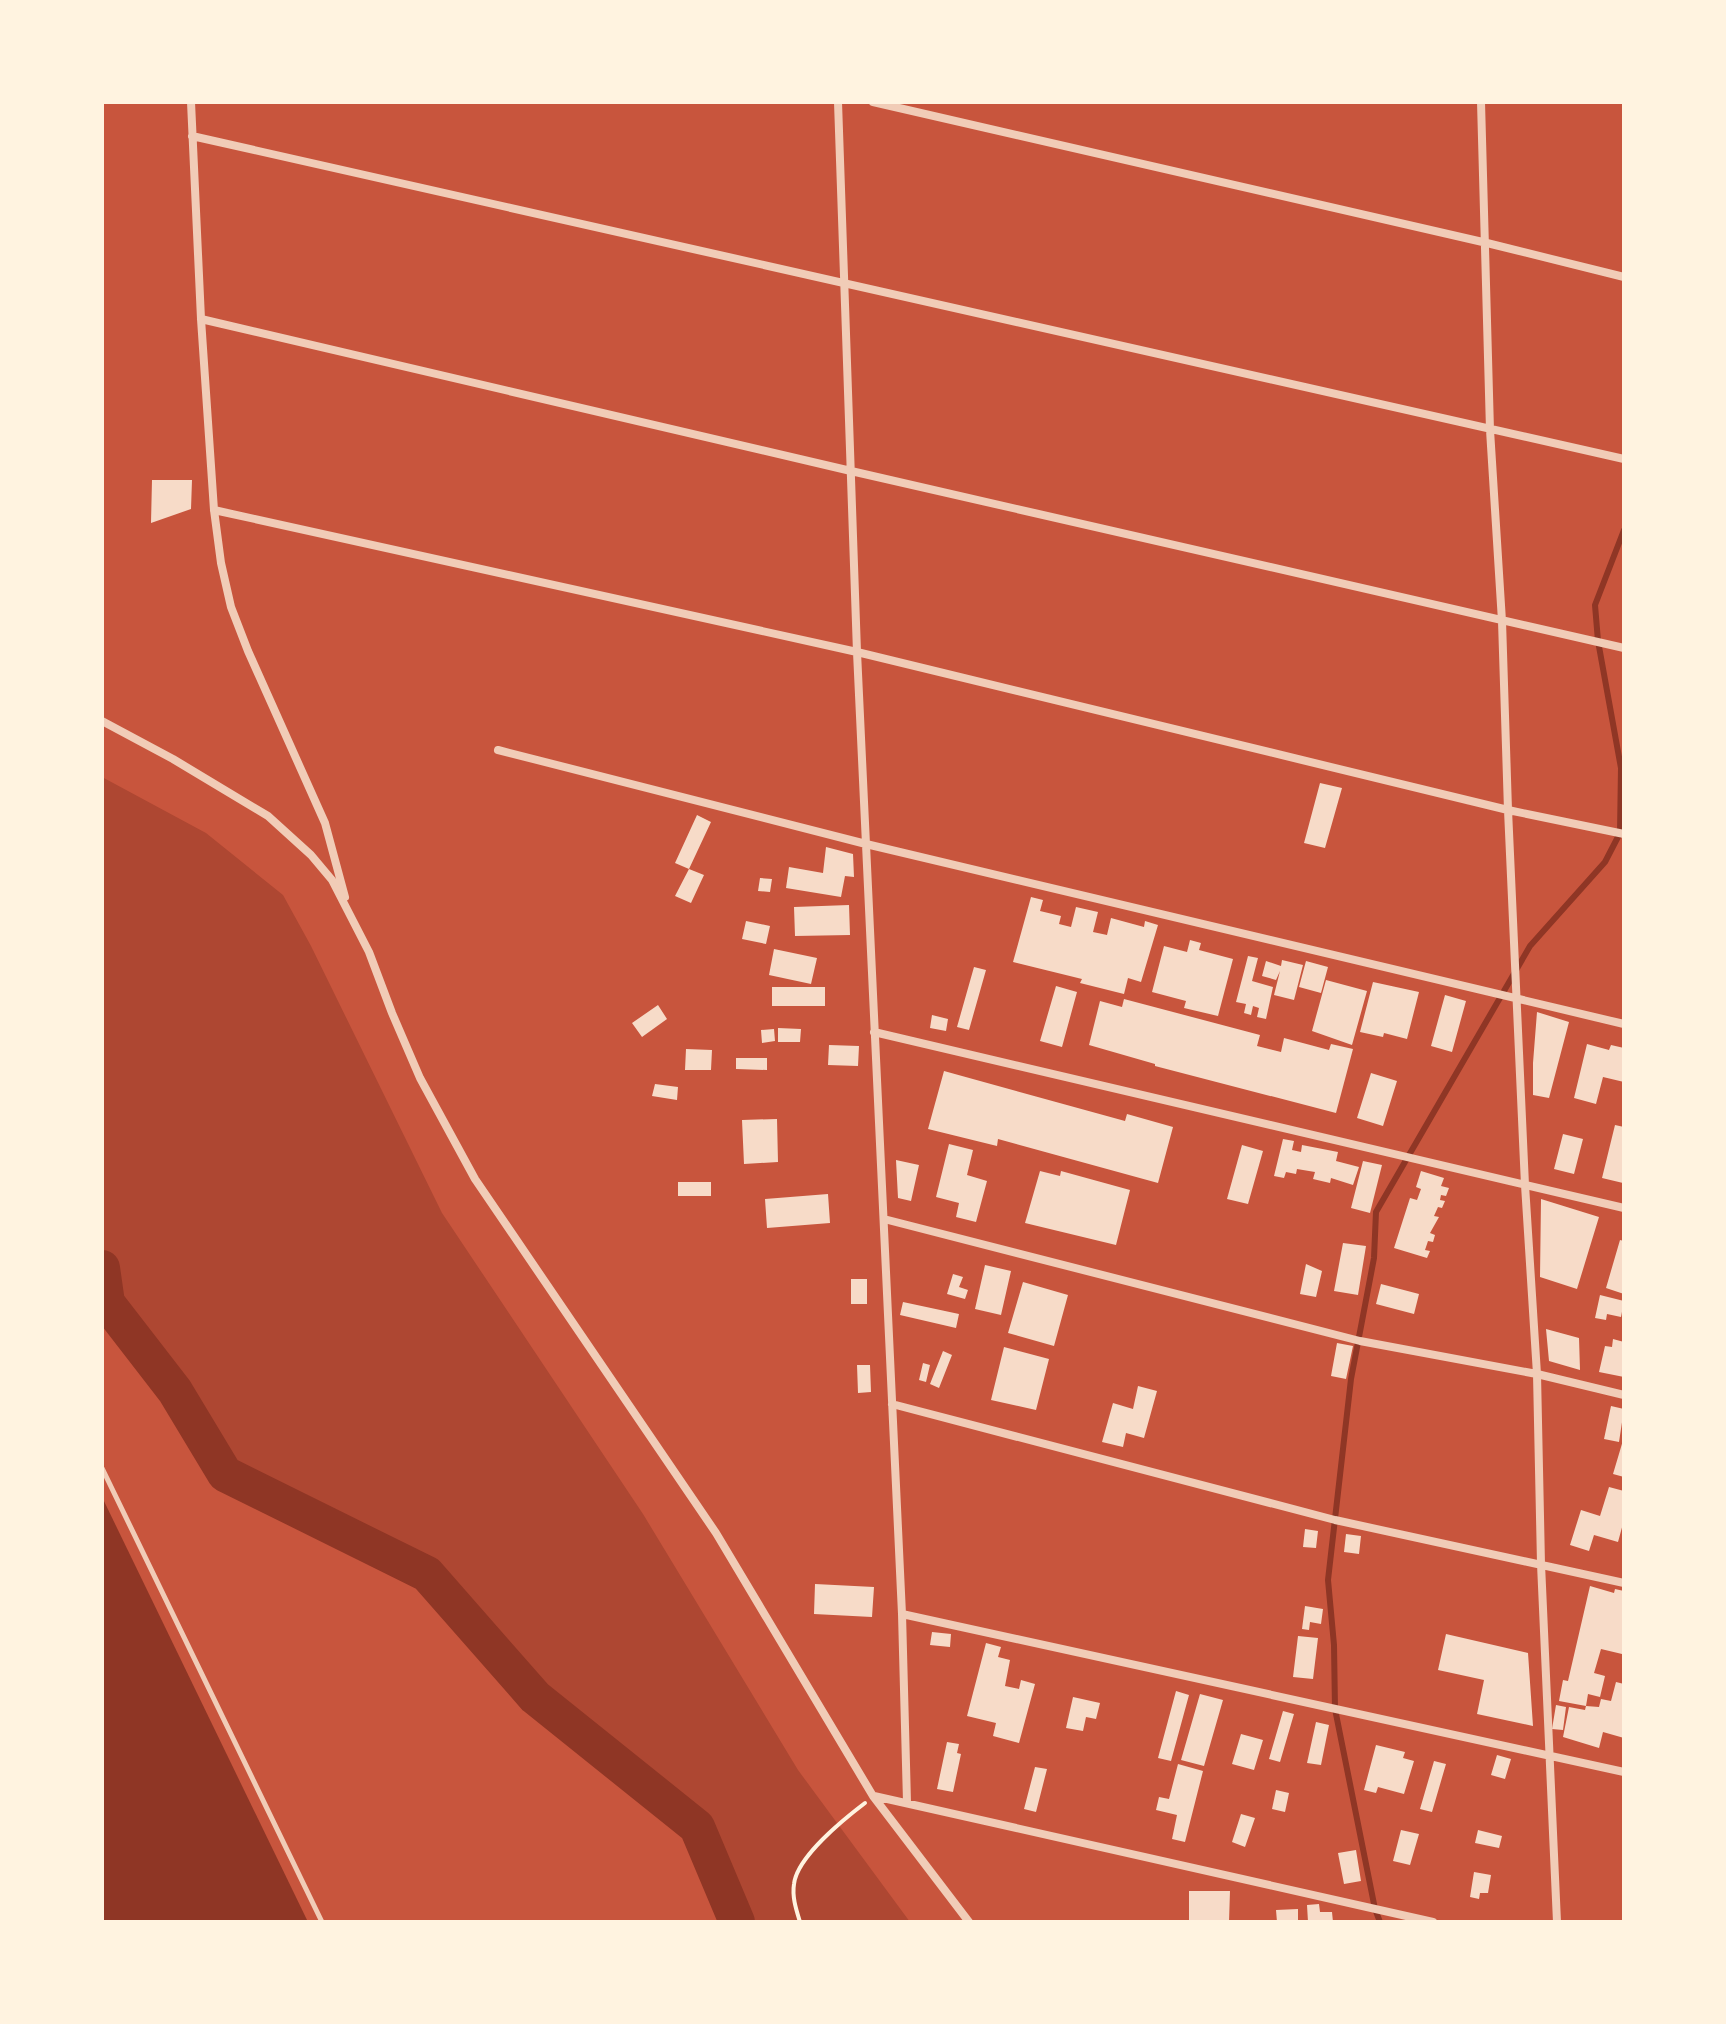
<svg xmlns="http://www.w3.org/2000/svg" width="1726" height="2024" font-family="'Open Sans',sans-serif">
	<style>
		.green { fill: #ae4732 }
		.water { fill: #8f3625 }
		.lines { fill: none; stroke-linecap: round; stroke-linejoin: round }
		.stream { stroke: #8f3625; stroke-width: 6 }
		.river { stroke: #8f3625; stroke-width: 36 }
		.building { fill: #f7dbc8 }
		.path { stroke: #fff3e0; stroke-width: 4 }
		.service { stroke: #f1ccb7; stroke-width: 5 }
		.minor { stroke: #f1ccb7; stroke-width: 8 }
	</style>
	<rect width="100%" height="100%" fill="#c8553d"/>
	<path class="green" d="M102,777L206,833L283,895L311,946L442,1213L643,1514L798,1770L910,1922H737L697,1827L535,1697L427,1574L225,1474L175,1391L107,1303L102,1268Z"/>
	<path class="water" d="M102,1497L308,1922H102Z"/>
	<g class="lines">
		<path class="stream" d="M1380,1922L1375,1909L1335,1709L1334,1645L1328,1580L1351,1379L1374,1258L1376,1212L1530,946L1605,862L1620,833L1621,768L1598,641L1595,605L1624,530"/>
		<path class="river" d="M102,1268L107,1303L175,1391L225,1474L427,1574L535,1697L697,1827L737,1922"/>
	</g>
	<path class="building" d="M152,480H192L191,509L151,523Z
		M1320,783L1342,788L1325,848L1304,843Z
		M697,815L711,822L689,869L704,875L691,903L675,896L689,869L675,863Z
		M826,847L853,854L854,877L845,876L841,897L786,888L789,867L823,873Z
		M760,878L772,879L770,892L758,891Z
		M1031,897L1043,900L1040,911L1061,916L1059,924L1071,927L1076,907L1098,912L1093,932L1107,935L1111,918L1144,927L1145,921L1158,925L1141,982L1128,978L1124,994L1080,983L1082,979L1013,962Z
		M849,905L850,935L795,936L794,907Z
		M746,921L770,926L766,944L742,939Z
		M1190,940L1201,943L1199,950L1233,959L1218,1016L1184,1008L1186,1001L1152,992L1164,946L1187,952Z
		M774,949L817,958L811,984L769,975Z
		M1248,956L1258,958L1252,981L1273,987L1266,1019L1257,1017L1259,1008L1253,1006L1251,1015L1244,1013L1246,1004L1236,1002Z
		M1282,960L1303,965L1294,1000L1274,995L1280,971L1276,980L1262,976L1266,961L1281,966Z
		M1306,961L1328,967L1321,993L1299,987Z
		M974,967L986,970L969,1030L957,1027Z
		M1326,980L1367,991L1352,1045L1312,1031Z
		M1373,982L1419,992L1407,1039L1384,1033L1383,1037L1360,1032Z
		M1056,986L1077,992L1062,1047L1040,1041Z
		M772,987H825V1006H772Z
		M1445,995L1466,1001L1452,1052L1431,1046Z
		M1124,999L1260,1035L1257,1046L1281,1052L1284,1038L1329,1050L1331,1044L1353,1049L1336,1113L1155,1066V1064L1089,1045L1100,1001L1122,1007Z
		M658,1005L667,1019L642,1037L632,1023Z
		M1537,1012L1569,1022L1549,1098L1533,1095V1063Z
		M932,1015L948,1019L946,1031L930,1028Z
		M778,1028L801,1029L800,1042H778Z
		M774,1029L775,1041L762,1043L761,1030Z
		M1587,1044L1609,1050L1611,1045L1624,1048V1082L1603,1077L1596,1104L1574,1098Z
		M829,1045L859,1046L858,1066L828,1065Z
		M686,1049L712,1050L711,1070H685Z
		M736,1058H767V1070L736,1069Z
		M944,1071L1125,1121L1127,1114L1173,1127L1158,1183L998,1139L997,1146L928,1129Z
		M1371,1073L1397,1081L1383,1126L1357,1118Z
		M655,1084L678,1087L677,1100L652,1096Z
		M777,1119L778,1162L744,1164L742,1120Z
		M1615,1125L1624,1127L1623,1183L1602,1178Z
		M1563,1134L1583,1139L1574,1174L1554,1169Z
		M1283,1139L1294,1141L1292,1150L1301,1152L1302,1145L1338,1152L1336,1161L1359,1167L1353,1185L1331,1178L1330,1183L1313,1179L1315,1172L1297,1169L1296,1174L1286,1172L1284,1178L1274,1176Z
		M949,1144L973,1150L967,1175L987,1181L976,1222L956,1217L959,1203L936,1197Z
		M1242,1145L1263,1151L1248,1204L1227,1199Z
		M896,1160L919,1165L911,1201L898,1198Z
		M1363,1161L1382,1165L1370,1213L1351,1208Z
		M1040,1171L1060,1176L1061,1171L1130,1190L1116,1245L1025,1223Z
		M1421,1171L1444,1178L1441,1186L1449,1188L1446,1196L1441,1195L1440,1200L1445,1201L1442,1208L1438,1207L1434,1216L1439,1217L1430,1233L1435,1235L1433,1242L1428,1241L1425,1250L1430,1251L1427,1258L1394,1248L1410,1198L1417,1200L1421,1189L1416,1187Z
		M678,1182H711V1196H678Z
		M828,1194L830,1223L767,1228L765,1199Z
		M1541,1199L1599,1217L1577,1289L1540,1277Z
		M1620,1240L1624,1241V1294L1606,1288Z
		M1343,1243L1366,1246L1358,1295L1334,1291Z
		M1306,1264L1322,1271L1316,1297L1300,1294Z
		M985,1265L1011,1271L1001,1315L975,1309Z
		M953,1274L963,1277L959,1287L968,1290L965,1299L947,1294Z
		M851,1279H867V1304H851Z
		M1023,1282L1068,1295L1054,1346L1008,1333Z
		M1381,1284L1419,1294L1414,1314L1376,1304Z
		M1600,1295L1624,1301L1621,1317L1607,1314L1606,1320L1595,1318Z
		M903,1302L959,1314L956,1328L900,1315Z
		M1546,1329L1579,1338L1580,1370L1549,1361Z
		M1613,1339L1624,1342V1377L1599,1372L1605,1346L1612,1347Z
		M1337,1343L1353,1346L1346,1379L1331,1376Z
		M1004,1347L1049,1359L1036,1410L991,1400Z
		M943,1351L952,1355L939,1388L930,1384Z
		M923,1363L930,1365L926,1382L919,1380Z
		M857,1365H870L871,1392L858,1393Z
		M1138,1386L1157,1391L1144,1438L1126,1433L1123,1447L1102,1442L1113,1403L1133,1409Z
		M1611,1406L1624,1409L1619,1442L1604,1439Z
		M1624,1437V1477L1613,1474Z
		M1609,1487L1624,1491V1520L1618,1542L1594,1535L1589,1551L1570,1545L1581,1510L1600,1516Z
		M1305,1529L1318,1531L1316,1548L1303,1547Z
		M1346,1534L1361,1536L1359,1554L1344,1552Z
		M815,1584L874,1587L872,1617L814,1614Z
		M1590,1586L1614,1593L1615,1589L1624,1591V1644L1622,1654L1601,1649L1594,1673L1605,1676L1600,1697L1588,1694L1586,1706L1559,1701L1563,1680L1568,1681Z
		M1305,1606L1323,1609L1321,1624L1310,1622L1309,1630L1302,1629Z
		M932,1632L951,1634L950,1647L930,1645Z
		M1446,1634L1528,1653L1533,1726L1477,1714L1484,1680L1438,1670Z
		M1298,1636L1318,1638L1313,1679L1293,1677Z
		M986,1643L1001,1647L998,1657L1010,1660L1005,1686L1019,1689L1021,1680L1035,1684L1019,1743L993,1736L996,1723L967,1716Z
		M1616,1682L1624,1684V1738L1603,1732L1599,1748L1563,1737L1569,1707L1585,1710L1586,1706L1599,1707L1601,1699L1611,1701Z
		M1176,1691L1189,1695L1171,1761L1158,1758Z
		M1200,1694L1223,1700L1204,1766L1181,1760Z
		M1073,1697L1100,1703L1096,1719L1086,1717L1083,1731L1066,1728Z
		M1556,1705L1566,1707L1563,1730L1552,1729Z
		M1283,1711L1294,1714L1280,1762L1269,1759Z
		M1316,1722L1329,1725L1321,1765L1307,1763Z
		M1241,1734L1263,1740L1254,1770L1232,1764Z
		M947,1742L959,1744L957,1753L961,1754L953,1792L937,1789Z
		M1376,1745L1405,1752L1403,1758L1414,1761L1404,1794L1378,1787L1376,1793L1364,1790Z
		M1497,1755L1511,1759L1505,1779L1491,1775Z
		M1434,1761L1446,1764L1432,1812L1420,1809Z
		M1178,1764L1203,1771L1185,1842L1172,1839L1177,1815L1156,1810L1159,1797L1169,1799Z
		M1035,1767L1047,1769L1036,1812L1024,1809Z
		M1276,1790L1289,1793L1285,1812L1272,1809Z
		M1241,1814L1255,1818L1245,1847L1232,1842Z
		M1401,1830L1419,1834L1410,1865L1393,1861Z
		M1478,1830L1502,1836L1499,1848L1475,1843Z
		M1356,1850L1361,1881L1344,1884L1338,1853Z
		M1474,1872L1491,1875L1488,1893H1480L1479,1899L1470,1897Z
		M1189,1891H1230L1229,1922H1189Z
		M1319,1904L1320,1912H1332L1333,1922H1308L1307,1905Z
		M1298,1909V1922H1277L1276,1910Z"/>
	<g class="lines">
		<path class="path" d="M800,1922C796,1909 792,1897 794,1884C797,1857 844,1819 865,1803"/>
		<path class="service" d="M102,1468L322,1922"/>
		<path class="minor" d="M191,102L201,319L214,510L221,563L231,607L248,651L325,823L345,897
			M838,102L857,652L902,1614L907,1802
			M873,102L1487,243L1624,277
			M1481,102L1490,430L1502,621L1508,810L1525,1185L1537,1374L1541,1564L1557,1922
			M192,136L1624,459
			M201,319L851,471L1624,648
			M214,510L857,652L1508,810L1624,834
			M102,721L173,759L268,816L311,855L332,880L369,952L392,1013L420,1078L475,1179L716,1533L873,1796L969,1922
			M498,750L866,844L1624,1024
			M874,1032L1624,1208
			M884,1219L1360,1341L1537,1374L1624,1395
			M892,1404L1335,1520L1624,1583
			M902,1614L1624,1772
			M874,1796L1433,1922"/>
	</g>
	<rect width="1726" height="2024" fill="none" stroke="#fff3e0" stroke-width="208"/>
</svg>
